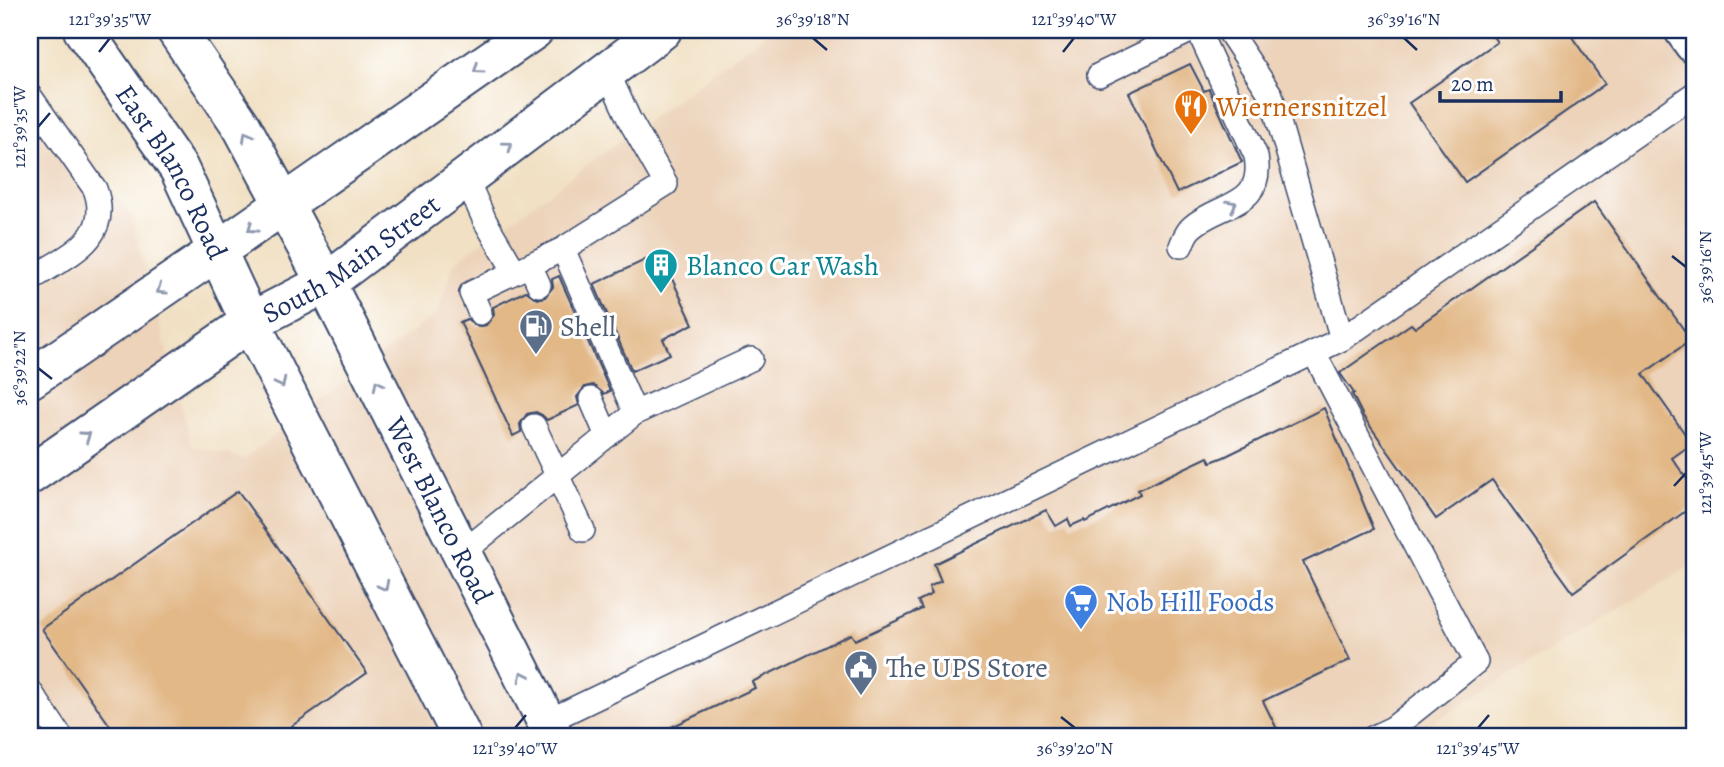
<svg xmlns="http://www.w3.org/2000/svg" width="1724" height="767" font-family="Alegreya,serif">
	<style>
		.built { fill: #ecd3ba }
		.building { fill: #e2b887 }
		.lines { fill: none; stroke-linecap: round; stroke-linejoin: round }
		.service-casing { stroke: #3b4a6d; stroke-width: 26 }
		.minor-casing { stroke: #3b4a6d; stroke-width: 42 }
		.secondary-casing { stroke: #3b4a6d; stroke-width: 42 }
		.primary-casing { stroke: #3b4a6d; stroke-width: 42 }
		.trunk-casing { stroke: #3b4a6d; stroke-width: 42 }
		.service { stroke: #fff; stroke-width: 23 }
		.minor { stroke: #fff; stroke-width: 38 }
		.secondary { stroke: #fff; stroke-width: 38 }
		.primary { stroke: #fff; stroke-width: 38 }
		.trunk { stroke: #fff; stroke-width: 38 }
		.oneway { stroke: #8d97ae }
		.ticks { fill: none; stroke: #1b2f5e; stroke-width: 2.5 }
		.labels { text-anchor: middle; stroke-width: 6; stroke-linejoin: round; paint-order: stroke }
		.food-label { font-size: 28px; fill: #c56008; stroke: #fff; text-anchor: start }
		.street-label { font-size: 28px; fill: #1b2f5e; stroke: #fff }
		.culture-label { font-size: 28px; fill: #0d838f; stroke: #fff; text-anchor: start }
		.service-label { font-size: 28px; fill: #4e5e75; stroke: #fff; text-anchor: start }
		.shop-label { font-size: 28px; fill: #366cbe; stroke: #fff; text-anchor: start }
		.neatline { fill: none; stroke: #1b2f5e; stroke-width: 2.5 }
		.ticks-label { font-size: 18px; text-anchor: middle; fill: #1b2f5e }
	</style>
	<rect width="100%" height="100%" fill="#fff"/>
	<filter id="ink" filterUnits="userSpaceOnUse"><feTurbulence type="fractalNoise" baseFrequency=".0143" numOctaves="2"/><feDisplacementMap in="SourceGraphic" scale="14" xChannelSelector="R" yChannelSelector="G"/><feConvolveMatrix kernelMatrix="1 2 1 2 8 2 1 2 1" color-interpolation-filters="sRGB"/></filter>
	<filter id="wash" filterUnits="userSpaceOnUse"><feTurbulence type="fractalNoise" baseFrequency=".00686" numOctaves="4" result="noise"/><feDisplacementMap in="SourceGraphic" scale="28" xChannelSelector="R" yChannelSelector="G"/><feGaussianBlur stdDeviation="1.57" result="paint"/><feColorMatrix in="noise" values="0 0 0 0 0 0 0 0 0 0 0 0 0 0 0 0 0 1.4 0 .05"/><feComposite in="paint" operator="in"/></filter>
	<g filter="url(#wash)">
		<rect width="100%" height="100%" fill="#f1e0c3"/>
		<path class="built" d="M771,30H1694V564L1408,737H30V70L131,217L192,446L244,459L438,312L454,263Z"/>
		<g id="blocks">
			<path class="building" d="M1488,30H1567L1605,84L1465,182L1409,103L1497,42Z
				M1190,64L1204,91L1209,89L1242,162L1177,193L1129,93Z
				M1594,202L1691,340L1643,374L1692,444L1672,458L1694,489V505L1573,592L1492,480L1436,519L1363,416L1352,394L1354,393L1340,373L1411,324L1415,328Z
				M660,253L693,324L663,339L670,354L632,371L594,284Z
				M559,276L610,391L604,394L593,385L585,387L577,397L579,405L547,420L542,415L536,412L527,414L520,424L521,432L513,436L460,322L467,319L478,327L486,325L494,315L493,307L526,291L537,299L545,297L553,287L552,279Z
				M1324,408L1374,529L1303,562L1350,660L1263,701L1281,737H650L755,688L752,682L851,634L855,640L922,609L918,601L932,594L929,587L941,581L934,564L1046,510L1056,526L1068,519L1071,526L1084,520L1085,522L1140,494L1138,490L1208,457L1211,462L1224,457Z
				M238,491L367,673L276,737H118L42,629Z"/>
		</g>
	</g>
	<g filter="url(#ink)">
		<use href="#blocks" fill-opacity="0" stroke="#3b4a6d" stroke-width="2"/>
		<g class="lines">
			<g class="service-casing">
				<path id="service" d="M1228,30L1271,95L1342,339
					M607,71L629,119L666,184L563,249L635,413L751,359
					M1099,75L1192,30
					M30,96L95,189C114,241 64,256 30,280
					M466,178L485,221L515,272
					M1181,246C1184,239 1186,232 1192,227C1220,202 1265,208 1256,156L1198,30
					M530,265L539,285
					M480,313L471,293L563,249
					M1314,353L1476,662L1393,728L1374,737
					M591,399L607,436
					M534,426L583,530
					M462,553L635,413
					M30,691L61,737
					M546,722L1342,339L1694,94"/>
			</g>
			<g class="minor-casing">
				<path id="minor" d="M1684,30L1694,44"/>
			</g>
			<g class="secondary-casing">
				<path id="secondary" d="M30,379L217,251
					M30,475L250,322"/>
			</g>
			<g class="primary-casing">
				<g id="primary">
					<path id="s1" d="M326,283L554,737"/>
					<path d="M250,322L462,737"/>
				</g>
			</g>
			<g class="trunk-casing">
				<g id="trunk">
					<path id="s2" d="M83,30L179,169L250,322L326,283L662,30"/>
					<path d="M176,30L242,127L326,283"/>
					<path d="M217,251L534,30"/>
				</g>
			</g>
			<use href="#service" class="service"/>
			<use href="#minor" class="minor"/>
			<use href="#secondary" class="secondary"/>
			<use href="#primary" class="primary"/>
			<use href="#trunk" class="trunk"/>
		</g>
		<defs><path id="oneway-chevron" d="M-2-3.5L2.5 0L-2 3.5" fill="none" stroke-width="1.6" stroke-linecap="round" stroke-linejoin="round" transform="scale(1.75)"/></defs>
		<g class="oneway">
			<use href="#oneway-chevron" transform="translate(478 69) rotate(145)"/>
			<use href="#oneway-chevron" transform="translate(247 136) rotate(-119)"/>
			<use href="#oneway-chevron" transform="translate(508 146) rotate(-37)"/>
			<use href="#oneway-chevron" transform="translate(1232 205) rotate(-28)"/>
			<use href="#oneway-chevron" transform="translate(252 228) rotate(145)"/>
			<use href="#oneway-chevron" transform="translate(161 290) rotate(146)"/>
			<use href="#oneway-chevron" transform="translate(281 383) rotate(63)"/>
			<use href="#oneway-chevron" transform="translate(378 385) rotate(-117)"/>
			<use href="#oneway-chevron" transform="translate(86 436) rotate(-35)"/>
			<use href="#oneway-chevron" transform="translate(384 586) rotate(63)"/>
			<use href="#oneway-chevron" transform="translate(523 676) rotate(-116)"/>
		</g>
	</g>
	<path class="ticks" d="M813,38L827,50M1404,38L1417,50M99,52L110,38M1063,52L1074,38M38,127L50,113M1672,256L1686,267M38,368L52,379M1674,486L1686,473M1061,717L1075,728M515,728L526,715M1478,728L1489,715"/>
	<defs>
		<g id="restaurant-pin" transform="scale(1.75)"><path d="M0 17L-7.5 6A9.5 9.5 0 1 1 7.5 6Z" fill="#e8710a" stroke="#fff"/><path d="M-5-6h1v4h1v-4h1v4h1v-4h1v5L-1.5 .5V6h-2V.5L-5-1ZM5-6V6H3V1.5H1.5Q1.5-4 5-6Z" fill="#fff"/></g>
		<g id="building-pin" transform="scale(1.75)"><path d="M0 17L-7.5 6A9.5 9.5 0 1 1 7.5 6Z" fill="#0f9aa8" stroke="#fff"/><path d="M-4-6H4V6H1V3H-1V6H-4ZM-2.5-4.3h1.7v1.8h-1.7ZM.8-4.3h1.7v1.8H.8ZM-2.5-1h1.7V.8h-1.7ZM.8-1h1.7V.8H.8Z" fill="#fff"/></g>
		<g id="fuel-pin" transform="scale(1.75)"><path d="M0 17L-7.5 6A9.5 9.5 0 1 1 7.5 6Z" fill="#5c6f8a" stroke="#fff"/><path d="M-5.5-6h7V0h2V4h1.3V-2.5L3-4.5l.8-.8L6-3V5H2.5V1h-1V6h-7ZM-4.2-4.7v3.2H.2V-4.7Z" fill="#fff"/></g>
		<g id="supermarket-pin" transform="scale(1.75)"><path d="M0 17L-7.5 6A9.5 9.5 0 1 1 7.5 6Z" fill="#3f7fe0" stroke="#fff"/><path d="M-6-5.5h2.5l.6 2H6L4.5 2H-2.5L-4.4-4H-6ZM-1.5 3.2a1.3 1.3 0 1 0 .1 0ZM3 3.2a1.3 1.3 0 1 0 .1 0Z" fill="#fff"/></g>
		<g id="civic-pin" transform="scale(1.75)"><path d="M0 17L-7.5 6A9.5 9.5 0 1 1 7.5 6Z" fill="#5c6f8a" stroke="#fff"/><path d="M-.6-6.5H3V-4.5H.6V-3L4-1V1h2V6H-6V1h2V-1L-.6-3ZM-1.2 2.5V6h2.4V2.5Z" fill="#fff"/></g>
	</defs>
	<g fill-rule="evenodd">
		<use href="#restaurant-pin" x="1191" y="106"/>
		<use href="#building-pin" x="661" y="265"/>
		<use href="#fuel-pin" x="536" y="326"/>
		<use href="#supermarket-pin" x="1081" y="601"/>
		<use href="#civic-pin" x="861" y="667"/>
	</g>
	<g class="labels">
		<g class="food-label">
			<text x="1216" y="116">Wiernersnitzel</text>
		</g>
		<g class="street-label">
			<text dy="10" stroke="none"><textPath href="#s2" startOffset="168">East Blanco Road</textPath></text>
			<text dy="10" stroke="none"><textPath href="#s2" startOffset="457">South Main Street</textPath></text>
			<text dy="10" stroke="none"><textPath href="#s1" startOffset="254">West Blanco Road</textPath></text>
		</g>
		<g class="culture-label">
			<text x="686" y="275">Blanco Car Wash</text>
		</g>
		<g class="service-label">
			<text x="560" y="336">Shell</text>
			<text x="886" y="677">The UPS Store</text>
		</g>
		<g class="shop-label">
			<text x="1106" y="611">Nob Hill Foods</text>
		</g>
	</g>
	<rect width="1724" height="767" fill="none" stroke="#fff" stroke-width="77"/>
	<path d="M1440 91v10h121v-10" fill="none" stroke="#1b2f5e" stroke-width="3.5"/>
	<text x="1451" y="91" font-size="21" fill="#1b2f5e" stroke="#ffffff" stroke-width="5" paint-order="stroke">20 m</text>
	<rect x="38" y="38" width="1648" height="690" class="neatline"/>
	<g class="ticks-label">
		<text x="110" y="25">121°39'35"W</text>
		<text x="813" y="25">36°39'18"N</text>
		<text x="1074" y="25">121°39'40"W</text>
		<text x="1404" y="25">36°39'16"N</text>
		<text transform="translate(19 127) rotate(-90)" y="6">121°39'35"W</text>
		<text transform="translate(1705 267) rotate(-90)" y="6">36°39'16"N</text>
		<text transform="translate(19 368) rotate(-90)" y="6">36°39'22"N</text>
		<text transform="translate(1705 473) rotate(-90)" y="6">121°39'45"W</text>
		<text x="515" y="754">121°39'40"W</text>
		<text x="1075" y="754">36°39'20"N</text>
		<text x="1478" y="754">121°39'45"W</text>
	</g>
</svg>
